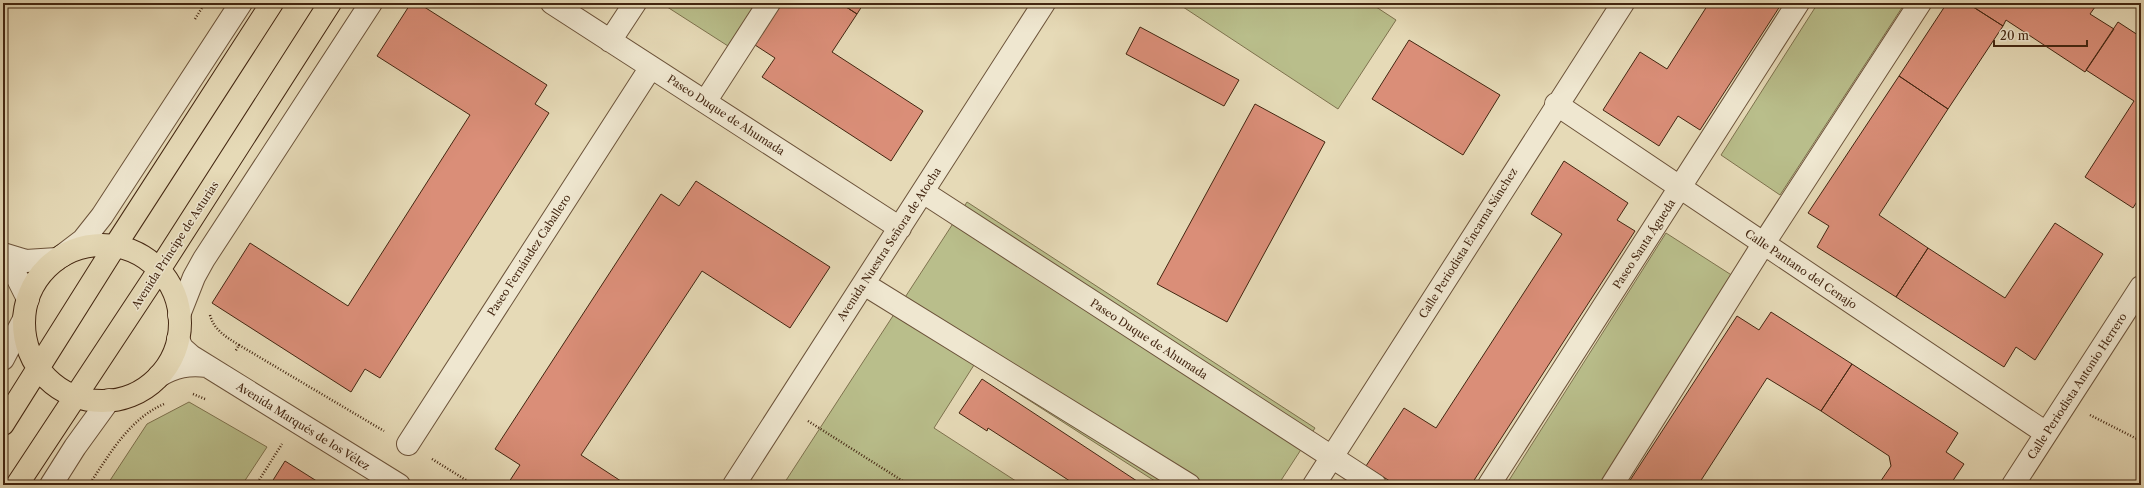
<svg xmlns="http://www.w3.org/2000/svg" width="2144" height="488" font-family="'Libre Caslon Text',serif">
	<style>
		.green { fill: #b9be8b; stroke: #7e724e }
		.building { fill: #da8e78; stroke: #432611 }
		.lines { fill: none; stroke-linecap: round; stroke-linejoin: round }
		.minor-casing { stroke: #6c533a; stroke-width: 24 }
		.major-casing { stroke: #432611; stroke-width: 24 }
		.path { stroke: #432611; stroke-width: 2.5; stroke-dasharray: 1 2; stroke-linecap: butt }
		.minor { stroke: #efe7d0; stroke-width: 22 }
		.major { stroke: #e6dab7; stroke-width: 22 }
		.labels { text-anchor: middle; stroke-width: 3; stroke-linejoin: round; paint-order: stroke }
		.street-label { font-size: 11px; fill: #432611; stroke: #efe7d0 }
	</style>
	<rect width="100%" height="100%" fill="#e6dab7"/>
	<filter id="stains"><feTurbulence type="fractalNoise" baseFrequency=".005" numOctaves="4"/><feColorMatrix values="0 0 0 0 .2 0 0 0 0 .09 0 0 0 0 .02 0 0 0 .5 -.17"/></filter>
	<radialGradient id="worn" r=".72"><stop offset=".6" stop-color="#630" stop-opacity="0"/><stop offset="1" stop-color="#630" stop-opacity=".3"/></radialGradient>
	<path class="green" d="M661,3H756L728,46Z
		M1177,3H1370L1396,20L1338,109Z
		M1818,3H1905L1780,195L1721,155Z
		M967,202L1315,428L1278,485H1161L974,365L934,428L1022,485H783Z
		M1666,233L1733,276L1600,485H1506Z
		M189,402L267,447L242,485H107L147,424Z"/>
	<path class="building" d="M411,3H418L547,85L535,104L549,113L380,378L365,369L351,392L212,303L250,243L348,306L470,115L377,56Z
		M782,3H840L857,14L832,52L923,111L891,161L762,77L775,58L755,45Z
		M840,3H864L857,14Z
		M1709,3H1782L1700,130L1678,116L1659,146L1603,110L1640,52L1667,69Z
		M1947,3H1967L2003,26L1948,109L1899,76Z
		M1967,3H2088L2095,7L2090,14L2114,29L2085,72L2006,20L2003,26Z
		M2118,22L2141,37V195L2133,208L2085,177L2134,101L2086,70Z
		M1140,27L1239,80L1224,106L1126,54Z
		M1409,40L1500,95L1463,155L1372,99Z
		M1899,76L1948,109L1879,215L1928,248L1896,297L1817,247L1829,226L1808,213Z
		M1255,104L1325,142L1227,322L1157,284Z
		M1564,161L1628,203L1617,220L1635,231L1471,485H1396L1366,466L1404,408L1436,428L1562,234L1531,214Z
		M696,181L830,267L790,328L702,271L581,455L627,485H507L520,465L495,449L661,194L679,206Z
		M2055,223L2103,254L2035,360L2016,347L2004,367L1896,297L1928,248L2005,298Z
		M1771,312L1852,364L1821,411L1767,378L1698,485H1627L1737,316L1759,330Z
		M1852,364L1958,433L1946,452L1964,464L1950,485H1878L1891,466L1889,456L1821,411Z
		M982,379L1143,485H1076L988,428L987,431L959,413Z
		M285,461L323,485H270Z"/>
	<g class="lines">
		<g class="minor-casing">
			<path id="minor" d="M552,3L900,228
				M610,41L635,3
				M705,102L769,3
				M1556,104L2046,433
				M923,192L1375,485
				M3,254L26,261L57,259
				M62,256L83,240L102,216L241,3
				M3,259L18,279L28,299
				M864,284L1189,485
				M179,315L194,277L204,259L371,3
				M178,339L182,348L191,356L399,485
				M3,359L24,319
				M159,376C175,366 189,364 207,366
				M408,444L651,67
				M51,485L75,447L109,400
				M734,485L1044,3
				M1314,485L1623,3
				M1489,485L1798,3
				M1612,485L1764,243L1920,3
				M2013,485L2141,287"/>
		</g>
		<g class="major-casing">
			<path id="major" d="M24 323a78 78 0 1 1 156 0a78 78 0 1 1-156 0Z
				M3,424L115,246L272,3
				M17,485L159,270L330,3"/>
		</g>
		<path class="path" d="M195,19L205,3
			M210,315C214,330 226,337 239,345L235,352
			M239,345L384,431
			M193,394L205,399
			M2090,415L2141,441
			M808,421L909,485
			M432,459L474,485
			M426,481L432,485
			M89,485C109,455 129,419 164,404
			M256,485L282,444"/>
		<use href="#minor" class="minor"/>
		<use href="#major" class="major"/>
	</g>
	<g class="labels">
		<g class="street-label">
			<text transform="translate(726 115) rotate(33)" y="4">Paseo Duque de Ahumada</text>
			<text transform="translate(1468 243) rotate(-58)" y="4">Calle Periodista Encarna Sánchez</text>
			<text transform="translate(889 244) rotate(-57)" y="4">Avenida Nuestra Señora de Atocha</text>
			<text transform="translate(1644 244) rotate(-57)" y="4">Paseo Santa Águeda</text>
			<text transform="translate(175 245) rotate(-57)" y="4">Avenida Príncipe de Asturias</text>
			<text transform="translate(529 255) rotate(-57)" y="4">Paseo Fernández Caballero</text>
			<text transform="translate(1801 269) rotate(34)" y="4">Calle Pantano del Cenajo</text>
			<text transform="translate(1149 339) rotate(33)" y="4">Paseo Duque de Ahumada</text>
			<text transform="translate(2077 386) rotate(-57)" y="4">Calle Periodista Antonio Herrero</text>
			<text transform="translate(303 426) rotate(32)" y="4">Avenida Marqués de los Vélez</text>
		</g>
	</g>
	<rect width="2144" height="488" fill="none" stroke="#e6dab7" stroke-width="16"/>
	<rect x="4" y="4" width="2136" height="480" fill="none" stroke="#432611" stroke-width="2"/>
	<rect x="8" y="8" width="2128" height="472" fill="none" stroke="#432611"/>
	<path d="M1994 40v6h93v-6" fill="none" stroke="#432611" stroke-width="2"/>
	<text x="2000" y="40" font-size="12" fill="#432611" stroke="#efe7d0" stroke-width="3" paint-order="stroke">20 m</text>
	<rect width="100%" height="100%" filter="url(#stains)"/>
	<rect width="100%" height="100%" fill="url(#worn)"/>
</svg>
